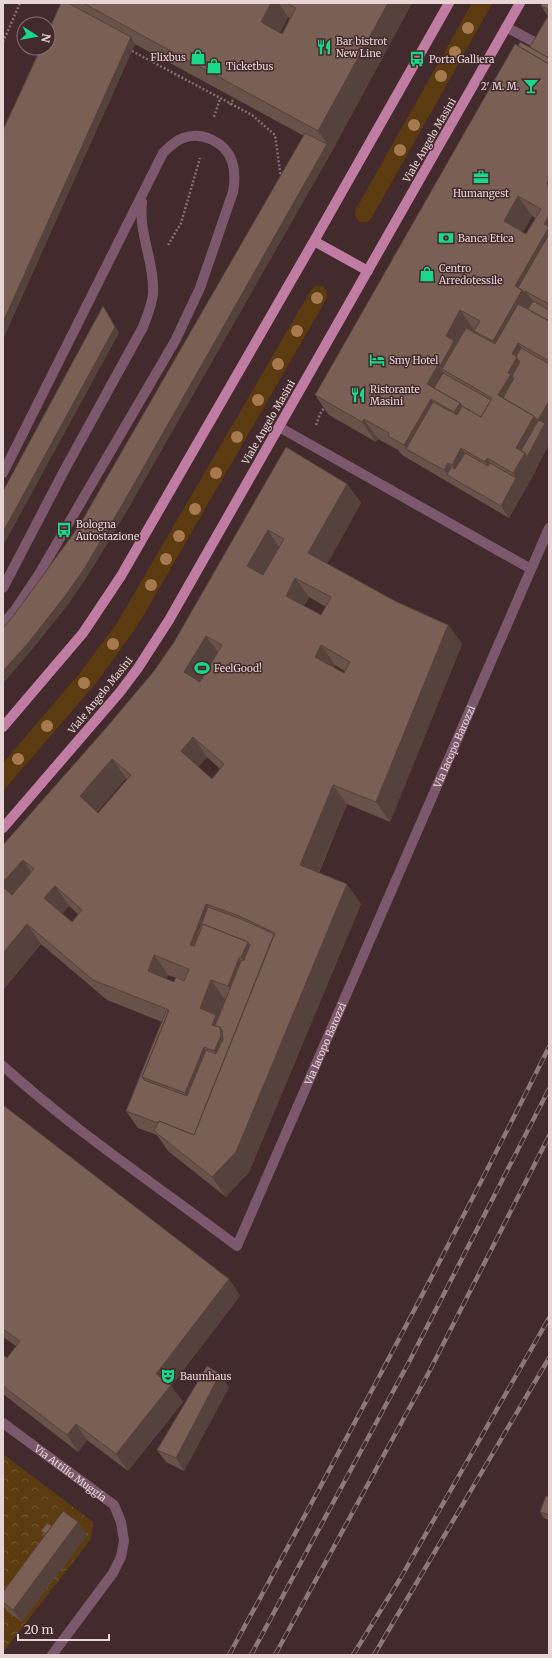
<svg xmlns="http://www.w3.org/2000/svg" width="552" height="1658" font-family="Merriweather,serif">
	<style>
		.green { fill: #5b3b0f }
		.forest { fill: url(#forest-crowns) }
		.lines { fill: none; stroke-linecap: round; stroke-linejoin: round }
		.path { stroke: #836d6e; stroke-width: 2.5; stroke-dasharray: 2 2; stroke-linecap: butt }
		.lane { stroke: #7b586b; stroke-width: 10 }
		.street { stroke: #7b586b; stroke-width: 10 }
		.primary { stroke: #c17ca3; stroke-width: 10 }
		.rail-casing { stroke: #8e787a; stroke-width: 4.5 }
		.rail { stroke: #432a2c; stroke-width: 3; stroke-dasharray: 9; stroke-linecap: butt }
		.tree { fill: #a6794f }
		.wall { fill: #695249; fill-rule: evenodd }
		.shaded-wall { fill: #55423c }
		.building { fill: #7a5f55; stroke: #55423c; fill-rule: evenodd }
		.labels { text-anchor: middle; stroke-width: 3; stroke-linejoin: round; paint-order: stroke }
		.poi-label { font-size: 10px; fill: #e7d5d6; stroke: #432a2c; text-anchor: start }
		.street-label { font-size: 10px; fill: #e7d5d6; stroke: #432a2c }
	</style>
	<defs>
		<pattern id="forest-crowns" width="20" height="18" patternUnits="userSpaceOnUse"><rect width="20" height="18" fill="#5b3b0f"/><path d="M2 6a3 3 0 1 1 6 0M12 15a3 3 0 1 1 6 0" fill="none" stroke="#735631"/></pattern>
	</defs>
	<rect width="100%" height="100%" fill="#432a2c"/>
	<path class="green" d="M472,3L492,4L371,219C365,225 357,223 355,215L356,209Z
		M315,286H323C327,290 328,293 327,298L138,625L97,682L3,791V763L79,674L117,623L311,290Z"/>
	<path class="forest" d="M3,1454L93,1522L91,1539L3,1652Z"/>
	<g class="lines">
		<path class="path" d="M3,42L20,3
			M132,51L252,115L275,135L281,178
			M230,105L234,98
			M214,117L220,99
			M168,245L181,223L200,158
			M316,425L320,414L325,406"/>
		<path class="lane" d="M3,473L163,153C169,147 175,141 183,138C202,131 225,142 232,161C235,171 235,182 233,192L200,288L175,341L39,574L15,610L3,624
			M3,588L65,469L143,327C147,316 152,305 153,294C155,263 138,233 142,202"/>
		<g class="street">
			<path d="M506,27L540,45"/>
			<path d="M279,427L531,569"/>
			<path id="s1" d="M3,1066C76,1132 159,1187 237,1246L549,528"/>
			<path id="s2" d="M3,1423L114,1505L121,1522L124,1541L121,1557L113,1573L52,1655"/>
		</g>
		<path class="primary" d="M314,241L368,271
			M3,727L83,633L121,576L314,241L449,3
			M3,828L120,692L138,668L169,620L520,3"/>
		<g class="rail-casing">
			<path id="rail" d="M229,1655C339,1454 447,1252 549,1047
				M251,1655L410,1360L549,1089
				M275,1655L429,1372L549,1136
				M353,1655L400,1579L549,1318
				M374,1655L549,1358"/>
		</g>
		<use href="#rail" class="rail"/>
	</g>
	<g class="tree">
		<circle cx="468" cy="28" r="6"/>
		<circle cx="455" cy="52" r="6"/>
		<circle cx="441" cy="76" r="6"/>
		<circle cx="414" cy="125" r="6"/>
		<circle cx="400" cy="150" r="6"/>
		<circle cx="317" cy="298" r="6"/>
		<circle cx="297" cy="331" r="6"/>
		<circle cx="278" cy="364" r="6"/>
		<circle cx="258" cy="400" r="6"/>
		<circle cx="237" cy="437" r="6"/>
		<circle cx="216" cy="473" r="6"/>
		<circle cx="195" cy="509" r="6"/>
		<circle cx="179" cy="536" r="6"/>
		<circle cx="166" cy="559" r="6"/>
		<circle cx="151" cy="585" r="6"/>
		<circle cx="113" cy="644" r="6"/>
		<circle cx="84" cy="683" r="6"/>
		<circle cx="47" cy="726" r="6"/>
		<circle cx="18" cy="759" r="6"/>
	</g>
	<path class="wall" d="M61,3H412L332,151L129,507L88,575L69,603L33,648L3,683V628L14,615L79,526L304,136L135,44L3,339V130ZM288,17L290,18L282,34L280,33Z
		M549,3V444L536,469V470L509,518L402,455L398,450L378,439L376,442L329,415L315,395L518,46L530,47L548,16L541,6ZM532,216L535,218L526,234L523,232Z
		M286,447L347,484L361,503L327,564L395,601L448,625L462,644L390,822L347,804L319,873L361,904L249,1172L226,1197L168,1151L157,1135L138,1128L126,1111L162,1022L107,1000L41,944L3,990V845L106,728L154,671L174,642ZM309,597L326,607L321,615L304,606ZM335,665L345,671L344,673L334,668ZM207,757L220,769L212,779L198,767ZM126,778L127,779L98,813L97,812ZM69,906L78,914L72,922L62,914ZM168,975L176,978L174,982L166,979ZM225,1000H226L218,1018Z
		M3,1105L229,1279L240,1296L171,1386L183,1402L128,1471L87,1440L78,1452L3,1394V1355L7,1358L16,1346L3,1337Z
		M229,1387L184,1471L166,1462L157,1450Z
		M549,1497V1520L544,1518L540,1512Z
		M52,1526L87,1535L22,1622L7,1611L3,1605V1592L44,1536L41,1531Z"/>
	<path class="shaded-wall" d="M271,3H279L288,17L275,42L261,22Z
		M388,3H412L332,151L129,507L88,575L69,603L33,648L3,683V671L327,144L318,131Z
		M131,37L135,44L3,339V322Z
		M518,196L532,216L518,241L504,221Z
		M549,215V271L525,291L537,307L536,310L524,293L536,310L507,361L493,341L515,286L544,224Z
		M103,306L108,313L119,333L3,546V532Z
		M460,310L474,330L462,352L442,369L440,366L446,336Z
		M518,343L530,360L513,407L498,395L508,373L512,354Z
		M438,365L452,385L444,398L427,384Z
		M431,399L445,419L406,449L404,445Z
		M549,401V444L536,469V470L509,518L501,506L516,478L513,473L516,448L534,416L538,420Z
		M460,403L474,423L468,432L454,412Z
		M364,419L378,439L376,442L362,422Z
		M461,448L473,465L464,481L452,465Z
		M487,458L498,475L497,479L485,462Z
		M448,463L460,479L447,475L444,470Z
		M347,484L361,503L322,573L308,553Z
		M268,530L281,550L261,585L247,566Z
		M295,578L309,597L299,615L286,596Z
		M448,625L462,644L390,822L376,802Z
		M206,636L220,655L198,692L184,672Z
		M321,645L335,665L329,677L315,657Z
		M193,737L207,757L195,771L181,751Z
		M112,759L126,778L93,816L80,796Z
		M333,785L347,804L313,885L300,865Z
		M23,860L36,879L15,905L3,888V882Z
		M347,884L361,904L249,1172L226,1197L212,1177Z
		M55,886L69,906L58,918L44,898Z
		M206,904L220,924L196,949L190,945Z
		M27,924L41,944L3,990V953Z
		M248,942L261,962L255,977L241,957Z
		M154,955L168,975L162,991L148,971Z
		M239,958L253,978L242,1006L228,986Z
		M211,980L225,1000L218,1018L230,1035L225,1066L214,1051L215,1028L200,1008Z
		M204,1047L217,1066L199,1113L185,1093Z
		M229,1279L240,1296L171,1386L183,1402L128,1471L116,1454L156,1374Z
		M220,1374L229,1387L184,1471L176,1458Z
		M76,1424L87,1440L78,1452L67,1435Z
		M78,1522L87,1535L22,1622L13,1610Z"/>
	<path class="building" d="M61,3H68L131,37L3,322V130L41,48H48V32Z
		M83,3H271L261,22L282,34L296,8L286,3H388L318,131Z
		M542,3H549V10L541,6Z
		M548,16L549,17V58L530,47Z
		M520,42L549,58V64L518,46Z
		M515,44L549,64V179L547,183L549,187V215L544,224L549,227L515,286L522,290L493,341L474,331L480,321L460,310L446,336L454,341L440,366L438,365L427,384L460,403L454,412L431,399L404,445L388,436L389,433L364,419L362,422L315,395ZM518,196L541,209L526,234L504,221Z
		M305,133L327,144L125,500L84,569L65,596L29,642L3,671V628L14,615L79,526Z
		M549,179V185L547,183Z
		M549,222V227L547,226Z
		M549,234V304L525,291L524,293L522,290L518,288Z
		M533,301L549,310V321L528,309Z
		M518,304L549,321V361L518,343L512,354L517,357L508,373L511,374L498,395L534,416L516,448L525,453L513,473L487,458L485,462L461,448L452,465L448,463L444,470L406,449L433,402L457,415L462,406L481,417L492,398L442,369L466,328L495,344Z
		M103,306L115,327L3,532V491Z
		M521,348L549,364V401L538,420L545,423L527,457L525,453L521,451L538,421L534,416L503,398L514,378L512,376L520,362L516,357Z
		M443,373L491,400L481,417L462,406L460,403L434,388Z
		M286,447L347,484L308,553L395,601L448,625L376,802L333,785L300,865L347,884L236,1152L212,1177L154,1131L159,1121L194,1135L275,933L239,916L206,904L190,945L194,946L203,924L248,942L241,957L239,958L228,986L211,980L200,1008L216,1015L212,1025L220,1027L221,1036L214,1051L204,1047L185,1093L142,1077L169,1010L93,980L27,924L3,953V887L12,895L34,869L23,860L3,882V845L106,728L154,671L174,642ZM268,530L284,539L263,575L247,566ZM295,578L331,597L321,615L286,596ZM206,636L222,645L200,682L184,672ZM321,645L350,662L344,673L315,657ZM193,737L224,764L212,779L181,751ZM112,759L131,775L98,813L80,796ZM55,886L82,910L72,922L44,898ZM154,955L189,969L184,981L176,977L174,982L148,971Z
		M465,453L488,466L490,463L516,478L501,506L447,475L451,467L455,469Z
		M208,907L241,919L274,934L194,1135L159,1121L158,1123L126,1111L166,1011L168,1012L142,1077L144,1080L187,1096L206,1050L216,1054L223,1039L222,1030L220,1027L215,1026L241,961L244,960L250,945L248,942L203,924L194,946H193Z
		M3,1105L229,1279L156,1374L171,1385L116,1454L76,1424L67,1435L3,1386V1355L7,1358L20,1341L3,1329Z
		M207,1366L220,1374L176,1458L157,1450Z
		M546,1496L549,1497V1515L540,1512Z
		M63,1511L78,1522L13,1610L3,1602V1592Z
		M47,1523L52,1526L46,1534L41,1531Z"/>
	<defs>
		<g id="restaurant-bare" transform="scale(1.2)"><path d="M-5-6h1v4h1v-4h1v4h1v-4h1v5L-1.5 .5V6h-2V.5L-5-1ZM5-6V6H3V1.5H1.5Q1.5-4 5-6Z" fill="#18d989" stroke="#432a2c" stroke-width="2.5" paint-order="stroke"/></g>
		<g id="shop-bare" transform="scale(1.2)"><path d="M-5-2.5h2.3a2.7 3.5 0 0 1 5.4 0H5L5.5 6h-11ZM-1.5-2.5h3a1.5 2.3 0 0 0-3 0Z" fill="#18d989" stroke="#432a2c" stroke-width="2.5" paint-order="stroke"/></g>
		<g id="bus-bare" transform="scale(1.2)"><path d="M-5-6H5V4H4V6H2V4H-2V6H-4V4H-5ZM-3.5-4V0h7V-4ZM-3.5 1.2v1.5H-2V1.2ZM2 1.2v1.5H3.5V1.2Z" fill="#18d989" stroke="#432a2c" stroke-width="2.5" paint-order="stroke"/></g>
		<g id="bar-bare" transform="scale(1.2)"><path d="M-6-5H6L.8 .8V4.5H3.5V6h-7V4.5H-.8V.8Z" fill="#18d989" stroke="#432a2c" stroke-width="2.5" paint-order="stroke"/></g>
		<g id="office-bare" transform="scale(1.2)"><path d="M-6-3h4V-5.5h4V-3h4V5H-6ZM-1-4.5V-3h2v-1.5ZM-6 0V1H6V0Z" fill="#18d989" stroke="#432a2c" stroke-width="2.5" paint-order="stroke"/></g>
		<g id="bank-bare" transform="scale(1.2)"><path d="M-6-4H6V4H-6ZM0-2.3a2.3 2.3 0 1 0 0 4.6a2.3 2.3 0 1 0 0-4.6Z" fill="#18d989" stroke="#432a2c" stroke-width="2.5" paint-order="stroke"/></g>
		<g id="hotel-bare" transform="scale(1.2)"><path d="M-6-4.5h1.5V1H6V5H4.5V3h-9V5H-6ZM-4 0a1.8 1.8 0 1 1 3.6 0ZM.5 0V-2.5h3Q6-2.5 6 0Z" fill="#18d989" stroke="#432a2c" stroke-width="2.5" paint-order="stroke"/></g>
		<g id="stadium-bare" transform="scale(1.2)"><path d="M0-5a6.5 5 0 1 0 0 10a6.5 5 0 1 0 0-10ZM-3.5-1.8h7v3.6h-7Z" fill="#18d989" stroke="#432a2c" stroke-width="2.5" paint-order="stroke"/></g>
		<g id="theatre-bare" transform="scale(1.2)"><path d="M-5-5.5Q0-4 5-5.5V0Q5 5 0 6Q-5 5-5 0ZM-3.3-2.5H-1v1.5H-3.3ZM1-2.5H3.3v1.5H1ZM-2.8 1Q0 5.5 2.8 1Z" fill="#18d989" stroke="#432a2c" stroke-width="2.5" paint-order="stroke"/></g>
	</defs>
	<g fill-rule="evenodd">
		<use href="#restaurant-bare" x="324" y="47"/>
		<use href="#shop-bare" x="198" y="57"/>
		<use href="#bus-bare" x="417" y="59"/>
		<use href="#shop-bare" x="214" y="66"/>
		<use href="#bar-bare" x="531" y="86"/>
		<use href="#office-bare" x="481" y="177"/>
		<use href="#bank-bare" x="446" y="238"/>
		<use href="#shop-bare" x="427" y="274"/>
		<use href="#hotel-bare" x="377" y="360"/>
		<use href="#restaurant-bare" x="358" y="395"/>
		<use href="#bus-bare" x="64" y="530"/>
		<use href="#stadium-bare" x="202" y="668"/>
		<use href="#theatre-bare" x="168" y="1376"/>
	</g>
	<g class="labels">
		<g class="poi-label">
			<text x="336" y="45">Bar bistrot<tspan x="336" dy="12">New Line</tspan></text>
			<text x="186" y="61" text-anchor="end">Flixbus</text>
			<text x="429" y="63">Porta Galliera</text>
			<text x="226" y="70">Ticketbus</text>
			<text x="519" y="90" text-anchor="end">2' M. M.</text>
			<text x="481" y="197" text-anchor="middle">Humangest</text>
			<text x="458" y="242">Banca Etica</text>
			<text x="439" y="272">Centro<tspan x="439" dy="12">Arredotessile</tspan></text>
			<text x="389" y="364">Smy Hotel</text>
			<text x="370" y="393">Ristorante<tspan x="370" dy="12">Masini</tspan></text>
			<text x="76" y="528">Bologna<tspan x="76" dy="12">Autostazione</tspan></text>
			<text x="214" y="672">FeelGood!</text>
			<text x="180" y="1380">Baumhaus</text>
		</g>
		<g class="street-label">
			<text transform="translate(429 140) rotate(-60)" y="4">Viale Angelo Masini</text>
			<text transform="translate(268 422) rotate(-60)" y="4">Viale Angelo Masini</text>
			<text transform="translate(100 695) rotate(-51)" y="4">Viale Angelo Masini</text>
			<text dy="4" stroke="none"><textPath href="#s1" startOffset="840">Via Iacopo Barozzi</textPath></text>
			<text dy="4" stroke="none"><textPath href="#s1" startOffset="516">Via Iacopo Barozzi</textPath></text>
			<text dy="4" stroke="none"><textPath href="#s2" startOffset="84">Via Attilio Muggia</textPath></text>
		</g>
	</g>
	<rect width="552" height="1658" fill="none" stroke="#e7d5d6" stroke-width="8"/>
	<g transform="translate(36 36) rotate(101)"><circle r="19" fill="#432a2c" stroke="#856e70"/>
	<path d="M0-3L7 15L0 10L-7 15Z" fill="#18d989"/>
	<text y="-6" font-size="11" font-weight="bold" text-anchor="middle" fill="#e7d5d6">N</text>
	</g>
	<path d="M18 1634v6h91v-6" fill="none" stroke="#e7d5d6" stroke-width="2"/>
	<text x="24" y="1634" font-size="12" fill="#e7d5d6" stroke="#432a2c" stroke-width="3" paint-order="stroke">20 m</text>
</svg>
